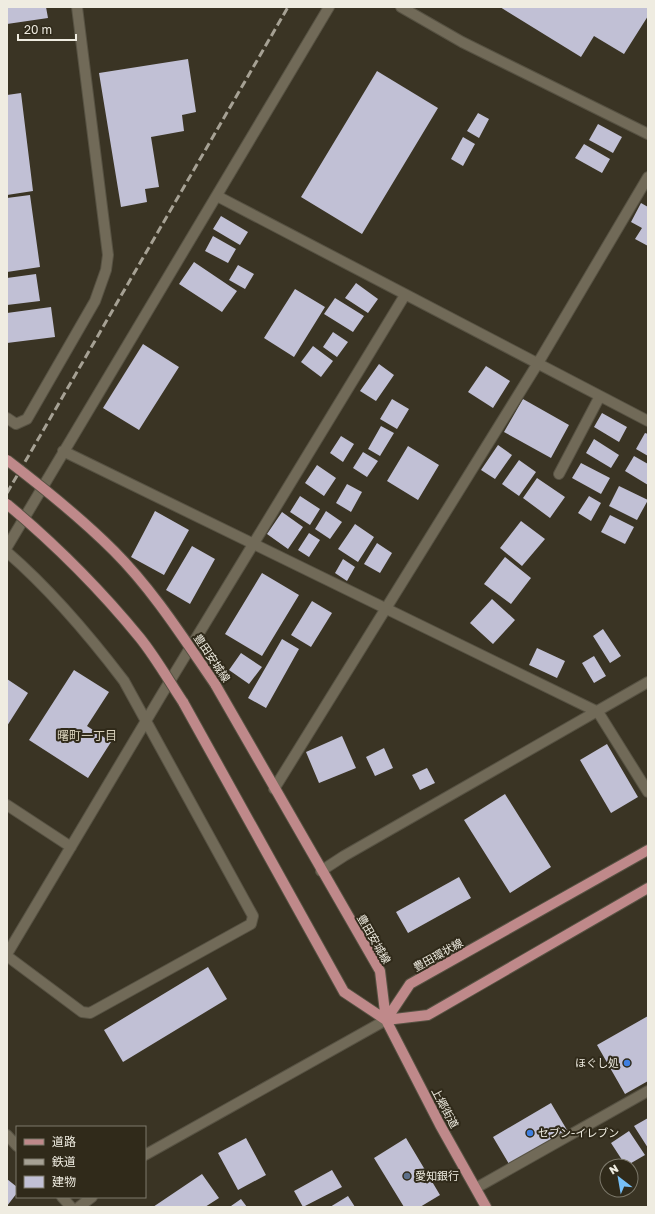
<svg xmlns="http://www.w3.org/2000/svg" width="655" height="1214" font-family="'Golos Text','Noto Sans JP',sans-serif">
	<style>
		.building { fill: #c1c0d5 }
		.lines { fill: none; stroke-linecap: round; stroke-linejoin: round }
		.minor-casing { stroke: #575243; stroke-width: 12 }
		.major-casing { stroke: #575243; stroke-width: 12 }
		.minor { stroke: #716a58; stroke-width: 10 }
		.major { stroke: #bf898a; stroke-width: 10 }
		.rail { stroke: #a6a194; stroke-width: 3; stroke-dasharray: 8 4; stroke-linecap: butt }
		.major-bridge-casing { stroke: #575243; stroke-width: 12; stroke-linecap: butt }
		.major-bridge { stroke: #bf898a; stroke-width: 10 }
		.shop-dot { fill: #3f7fe0; stroke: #302a1a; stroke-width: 1.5 }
		.service-dot { fill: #5c6f8a; stroke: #302a1a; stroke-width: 1.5 }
		.labels { text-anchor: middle; stroke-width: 4; stroke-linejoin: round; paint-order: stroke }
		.street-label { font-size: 11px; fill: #efece1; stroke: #302a1a }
		.poi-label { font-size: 11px; fill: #efece1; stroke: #302a1a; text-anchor: start }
		.neighbourhood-label { font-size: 12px; fill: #d9d2bd; stroke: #302a1a }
	</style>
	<rect width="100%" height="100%" fill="#3a3424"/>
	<path class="building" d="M7,7H46L48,18L7,24Z
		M500,7H648V16L624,54L594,36L581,57Z
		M188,59L196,112L182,115L184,131L151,137L159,187L145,189L147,202L121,207L99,73Z
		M377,71L438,108L362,234L301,197Z
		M21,93L33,191L7,195V95Z
		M478,113L489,119L479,138L467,131Z
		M598,124L622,137L613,153L589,140Z
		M463,137L475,144L463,166L451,159Z
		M584,144L610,159L602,173L575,158Z
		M30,195L40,267L7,272V198Z
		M641,203L648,207V246L635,239L642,228L631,222Z
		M221,216L248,232L240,245L213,229Z
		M213,236L236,249L228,263L205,251Z
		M194,262L237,291L222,312L179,284Z
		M238,265L254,274L245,289L229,280Z
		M36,274L40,301L7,305V278Z
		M356,283L378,299L368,313L345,298Z
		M295,289L325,307L294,357L264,338Z
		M335,298L364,316L353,332L324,314Z
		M51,307L55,337L7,343V313Z
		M333,332L348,342L337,357L323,347Z
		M143,344L179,367L139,430L103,408Z
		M313,346L333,361L321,377L301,362Z
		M379,364L394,375L376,401L360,391Z
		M486,366L510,381L493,408L468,392Z
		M392,399L409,409L397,429L380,419Z
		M523,399L569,425L551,458L504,432Z
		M602,413L627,427L619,442L594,427Z
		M381,426L394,433L380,456L368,449Z
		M645,433L648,434V456L636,449Z
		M341,436L354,444L343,462L330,453Z
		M594,439L619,455L611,468L586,453Z
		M498,445L512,455L495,479L481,470Z
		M408,446L439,465L418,500L387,481Z
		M363,452L378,461L367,477L353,468Z
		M634,456L648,464V485L625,471Z
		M519,460L536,472L519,496L502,484Z
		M581,463L610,478L601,494L572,478Z
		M317,465L336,478L324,496L305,483Z
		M537,478L565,497L550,518L523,498Z
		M347,484L362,492L351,512L336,503Z
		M619,486L648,500L637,520L609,506Z
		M300,496L320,509L310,525L290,512Z
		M589,496L601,503L591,521L578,513Z
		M155,511L189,530L164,575L131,557Z
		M326,511L342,522L330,539L315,529Z
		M282,512L303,527L288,549L267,534Z
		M610,515L634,527L625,544L601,532Z
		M521,521L545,539L522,566L500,548Z
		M355,524L374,537L358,562L338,549Z
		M309,533L320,540L309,557L298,550Z
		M377,543L392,553L380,573L364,564Z
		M192,546L215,559L190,604L166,590Z
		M505,557L531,578L511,604L484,584Z
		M343,559L355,567L347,581L335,573Z
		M262,573L299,595L262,656L225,634Z
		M492,599L515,620L493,644L470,623Z
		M312,601L332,613L311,647L291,635Z
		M603,629L621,656L610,663L593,636Z
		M282,639L299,649L266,708L248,698Z
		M537,648L565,661L557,678L529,665Z
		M241,653L262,667L249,684L229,670Z
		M594,656L606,676L594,683L582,663Z
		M74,670L109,692L87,726L111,742L88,778L29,740Z
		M7,679L28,693L7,726Z
		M342,736L356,768L319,783L306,752Z
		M607,744L638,797L611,813L580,760Z
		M384,748L393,768L375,776L366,757Z
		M427,768L435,783L420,790L412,775Z
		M505,794L551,867L510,893L464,820Z
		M459,877L471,898L408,933L396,912Z
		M208,967L227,999L123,1062L104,1030Z
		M648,1016V1081L625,1094L597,1045Z
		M551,1103L567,1130L509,1164L493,1137Z
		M648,1118V1148L634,1126Z
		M629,1131L645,1155L626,1166L611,1143Z
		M246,1138L266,1175L238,1190L218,1153Z
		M406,1138L440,1195L420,1207H404L374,1158Z
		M332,1170L342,1187L303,1207L294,1191Z
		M202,1174L219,1198L205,1207H153Z
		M7,1179L17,1187V1193L7,1206Z
		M348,1196L355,1207H330Z
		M241,1199L247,1207H232L231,1206Z"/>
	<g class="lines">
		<g class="minor-casing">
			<path id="minor" d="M401,7L462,42L648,134
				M217,196L648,421
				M7,418L16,424L27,419L95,301L106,270L108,255L77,7
				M63,451L598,712L648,792
				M559,474L600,396
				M7,547L329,7
				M7,552C51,590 89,635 124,681L253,916L251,924L90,1013L82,1012L7,956
				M274,789L538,363L648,177
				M7,805L71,847
				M321,871L344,856L648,682
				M7,954L162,694L405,295
				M7,1135L17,1146
				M145,1155L386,1020
				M476,1188L648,1091
				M62,1197L71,1207
				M79,1207L92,1197"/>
		</g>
		<g class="major-casing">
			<path id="major" d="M215,684L380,971L386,1020L440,1125L486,1207
				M183,702L344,992L386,1020
				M386,1020L410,984L648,850
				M386,1020L428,1015L648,888"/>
		</g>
		<use href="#minor" class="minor"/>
		<use href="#major" class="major"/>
		<path class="rail" d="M7,493L288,7"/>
		<g class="major-bridge-casing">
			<path id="major-bridge" d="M7,460C45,489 81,518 114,551C153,590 184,639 215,684
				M7,504C56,545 100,589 140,638C156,658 169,681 183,702"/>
		</g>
		<use href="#major-bridge" class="major-bridge"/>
	</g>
	<g class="shop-dot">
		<circle cx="627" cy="1063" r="4"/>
		<circle cx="530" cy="1133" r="4"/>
	</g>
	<circle class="service-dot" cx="407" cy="1176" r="4"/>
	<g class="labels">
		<g class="street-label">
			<text transform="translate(212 658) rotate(56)" y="4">豊田安城線</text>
			<text transform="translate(374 939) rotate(60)" y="4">豊田安城線</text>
			<text transform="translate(438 955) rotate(-29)" y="4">豊田環状線</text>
			<text transform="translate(445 1108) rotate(62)" y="4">上郷街道</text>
		</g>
		<g class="poi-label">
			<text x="619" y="1067" text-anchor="end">ほぐし処</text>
			<text x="538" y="1137">セブン-イレブン</text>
			<text x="415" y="1180">愛知銀行</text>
		</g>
		<g class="neighbourhood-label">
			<text x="87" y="740">曙町一丁目</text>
		</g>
	</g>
	<rect width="655" height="1214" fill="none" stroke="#efece1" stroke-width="16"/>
	<rect x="16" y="1126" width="130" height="72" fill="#302a1a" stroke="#7c786a"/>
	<rect x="24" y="1139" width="20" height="6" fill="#bf898a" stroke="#7c786a"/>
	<text x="52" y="1146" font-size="12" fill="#efece1">道路</text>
	<rect x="24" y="1159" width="20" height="6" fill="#a6a194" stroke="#7c786a"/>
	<text x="52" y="1166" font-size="12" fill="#efece1">鉄道</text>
	<rect x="24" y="1176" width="20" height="12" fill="#c1c0d5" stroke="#7c786a"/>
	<text x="52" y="1186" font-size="12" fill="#efece1">建物</text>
	<g transform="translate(619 1178) rotate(329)"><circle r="19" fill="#302a1a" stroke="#7c786a"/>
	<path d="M0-3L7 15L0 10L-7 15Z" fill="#77c0f7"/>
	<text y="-6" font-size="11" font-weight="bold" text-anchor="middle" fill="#efece1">N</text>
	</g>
	<path d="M18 34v6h58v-6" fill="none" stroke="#efece1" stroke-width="2"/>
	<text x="24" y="34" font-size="12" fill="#efece1" stroke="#302a1a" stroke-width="3" paint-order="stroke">20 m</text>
</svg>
